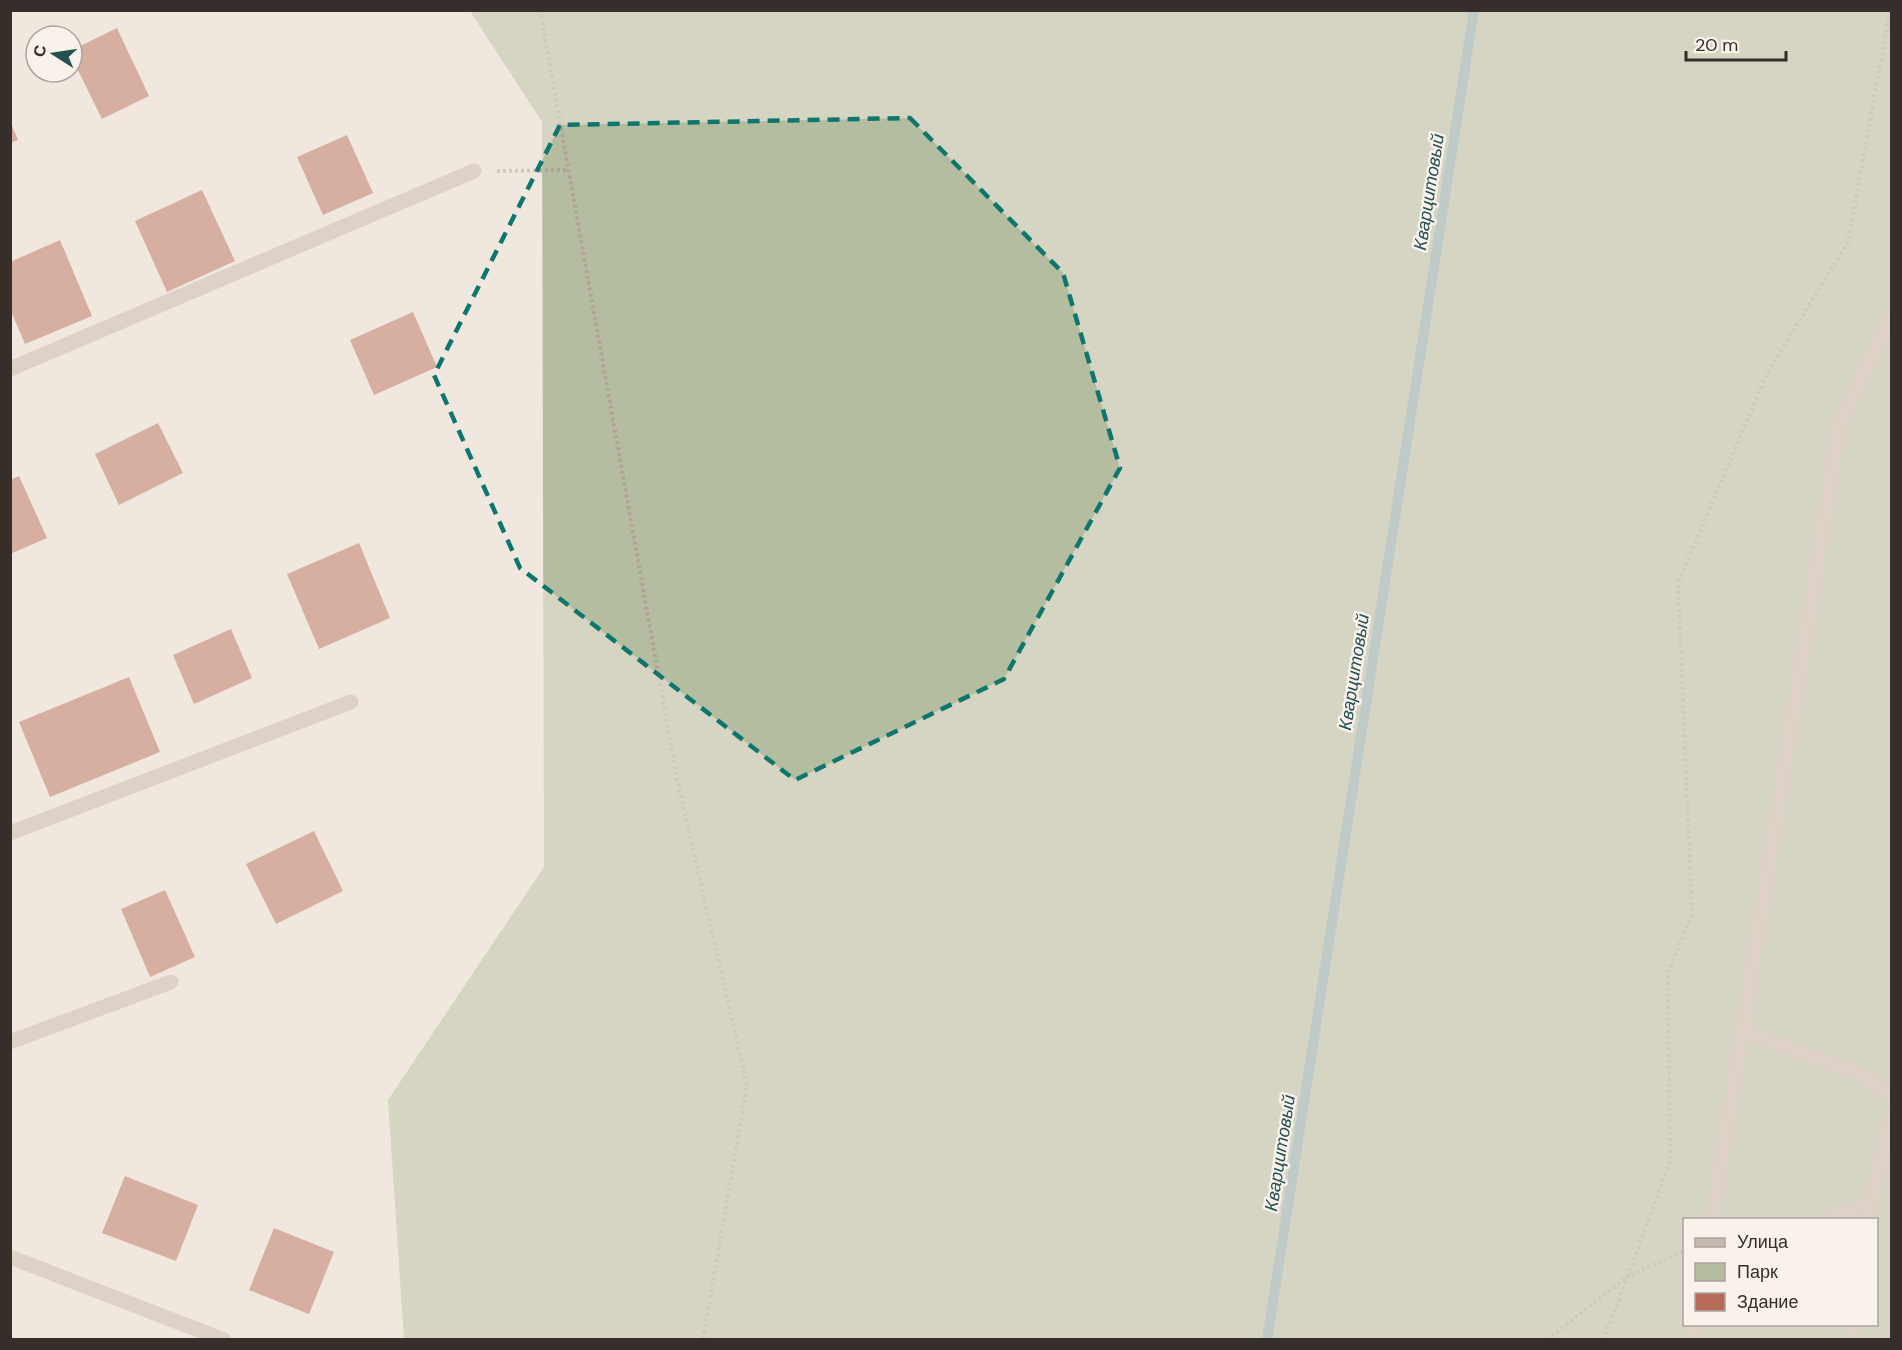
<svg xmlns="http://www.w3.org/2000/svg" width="1902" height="1350" font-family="'DM Sans',sans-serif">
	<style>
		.green { fill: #b5bda1; fill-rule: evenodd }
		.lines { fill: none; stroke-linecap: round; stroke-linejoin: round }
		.stream { stroke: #82a9aa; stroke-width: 10 }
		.building { fill: #b86b56 }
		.path { stroke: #b2a297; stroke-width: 4; stroke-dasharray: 3 3; stroke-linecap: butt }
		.service { stroke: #c7b8ad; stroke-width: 15 }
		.minor { stroke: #c7b8ad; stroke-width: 15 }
		.marked { fill: none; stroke: #0f766e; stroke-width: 4.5; stroke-dasharray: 12 8; stroke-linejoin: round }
		.labels { text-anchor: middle; stroke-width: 5; stroke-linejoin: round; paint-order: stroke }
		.water-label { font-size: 18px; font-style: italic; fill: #255153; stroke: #f8f2eb }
	</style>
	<rect width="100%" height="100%" fill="#f0e8df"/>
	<path class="green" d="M470,11H1891V1339H404L388,1100L544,867L542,122ZM1684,1220H1876V1324H1684Z"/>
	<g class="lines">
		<path class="stream" d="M1267,1340L1474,10"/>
	</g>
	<path class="building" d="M117,28L149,96L102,119L72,58V50Z
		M10,121L18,140L10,143Z
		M347,135L373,193L323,215L297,157Z
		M202,190L235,261L167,292L135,221Z
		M60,240L92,316L25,344L10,309V262Z
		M413,312L437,367L374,395L350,340Z
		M158,423L183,473L119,505L95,454Z
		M19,476L47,538L10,554V480Z
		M359,543L390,618L319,649L287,574Z
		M231,629L252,678L194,704L173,655Z
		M129,677L160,752L50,797L19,722Z
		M314,831L343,891L276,924L246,864Z
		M165,890L195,957L150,977L121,909Z
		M125,1176L198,1205L176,1261L102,1233Z
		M274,1228L334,1252L309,1314L249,1290Z"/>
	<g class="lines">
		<path class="path" d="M540,10L677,779L747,1085L703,1340
			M497,171L568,170
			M1547,1340L1628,1276L1670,1161L1668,973L1692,914L1678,583L1767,374L1848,242L1890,10
			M1603,1340L1628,1276L1684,1251"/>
		<path class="service" d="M1742,1031L1858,1073L1892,1096
			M1824,1220L1869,1203
			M1867,1220L1892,1112
			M1851,1340L1853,1324"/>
		<path class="minor" d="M10,369L474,171
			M10,833L351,702
			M10,1042L171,982
			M1712,1220L1840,422L1892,314
			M10,1257L224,1340
			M1693,1340L1695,1324"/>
	</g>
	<path d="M0 0H1902V1350H0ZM910,118L1063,273L1120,468L1004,679L795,780L520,568L434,375L560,125Z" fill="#f0e8df" fill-opacity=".55" fill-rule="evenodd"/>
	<path class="marked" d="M910,118L1063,273L1120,468L1004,679L795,780L520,568L434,375L560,125Z"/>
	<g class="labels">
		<g class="water-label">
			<text transform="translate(1429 192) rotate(-81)" y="6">Кварцитовый</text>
			<text transform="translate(1354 672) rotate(-81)" y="6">Кварцитовый</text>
			<text transform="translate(1280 1153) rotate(-81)" y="6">Кварцитовый</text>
		</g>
	</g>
	<rect width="1902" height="1350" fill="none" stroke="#362e2a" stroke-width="24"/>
	<rect x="1683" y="1218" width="195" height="108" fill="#f8f2eb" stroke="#aaa49e" stroke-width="1.5"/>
	<rect x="1695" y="1238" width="30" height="9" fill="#c7b8ad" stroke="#aaa49e" stroke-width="1.5"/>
	<text x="1737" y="1248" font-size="18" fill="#362e2a">Улица</text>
	<rect x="1695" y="1263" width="30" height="18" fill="#b5bda1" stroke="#aaa49e" stroke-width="1.5"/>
	<text x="1737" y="1278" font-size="18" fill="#362e2a">Парк</text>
	<rect x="1695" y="1293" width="30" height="18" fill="#b86b56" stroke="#aaa49e" stroke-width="1.5"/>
	<text x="1737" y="1308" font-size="18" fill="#362e2a">Здание</text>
	<g transform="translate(54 54) rotate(282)"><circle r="28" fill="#f8f2eb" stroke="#aaa49e" stroke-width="1.5"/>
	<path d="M0-4.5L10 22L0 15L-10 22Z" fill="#255153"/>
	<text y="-9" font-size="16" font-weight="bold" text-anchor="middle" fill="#362e2a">С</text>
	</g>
	<path d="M1686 51v9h100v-9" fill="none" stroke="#362e2a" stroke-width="3"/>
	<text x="1695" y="51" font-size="18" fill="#362e2a" stroke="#f8f2eb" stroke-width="4.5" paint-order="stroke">20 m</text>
</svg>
